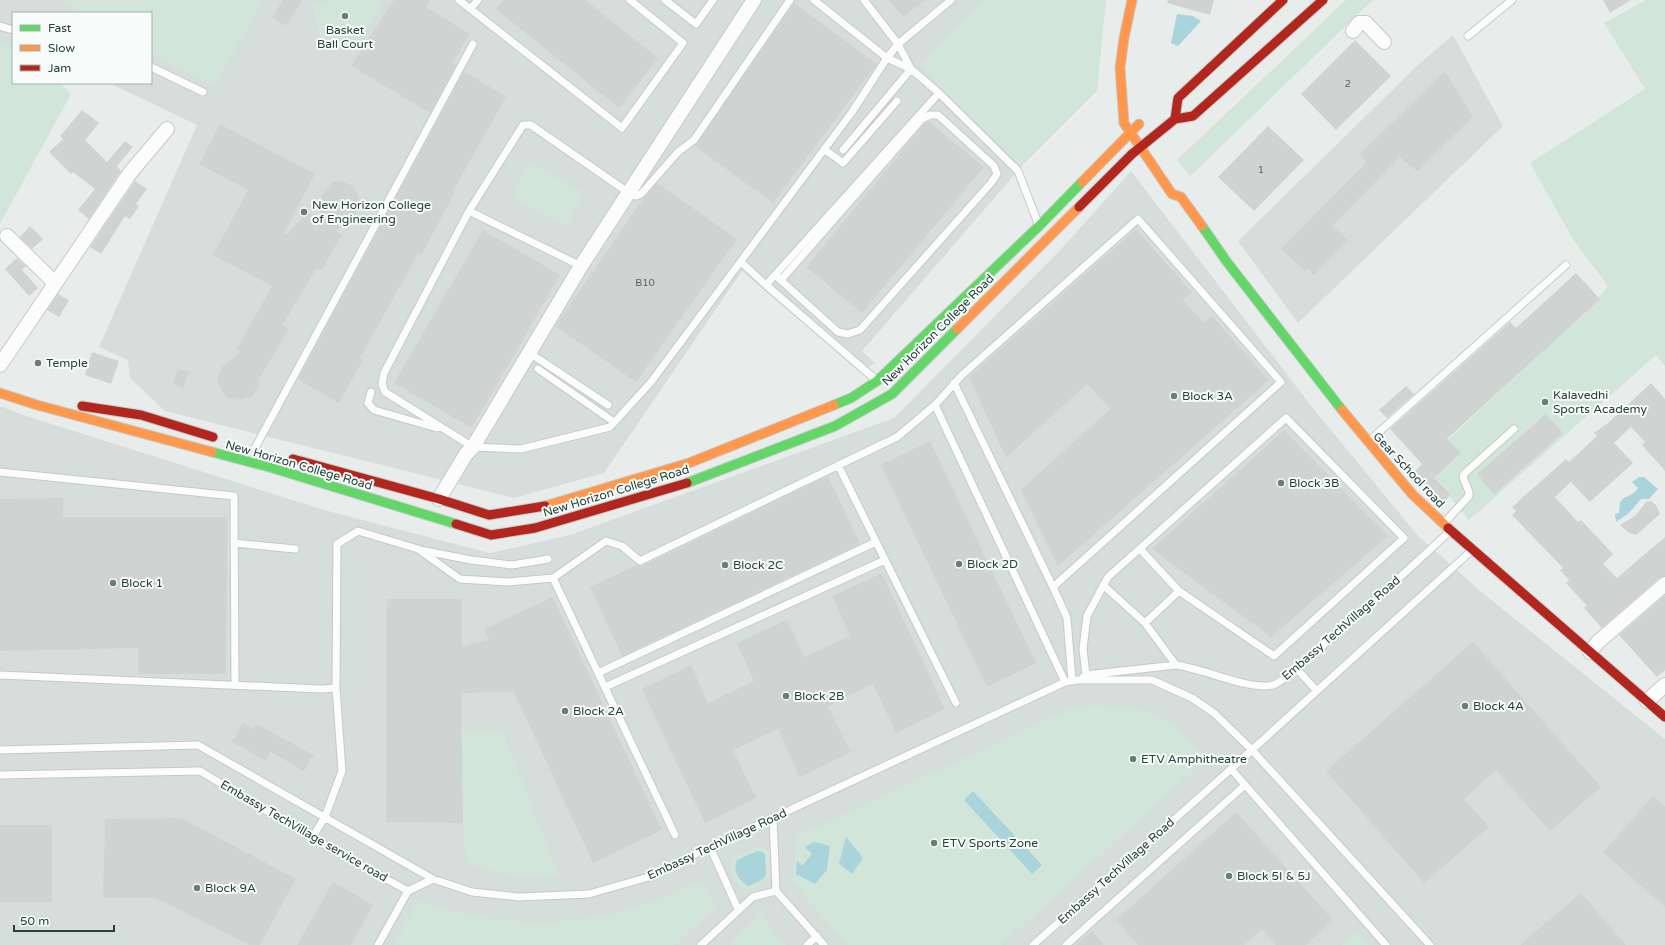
<svg xmlns="http://www.w3.org/2000/svg" width="1665" height="945" font-family="'Varela Round',sans-serif">
	<style>
		.built { fill: #d6dedb }
		.green { fill: #d1e6d8 }
		.water { fill: #a9d4db }
		.building { fill: #cfd4d2 }
		.lines { fill: none; stroke-linecap: round; stroke-linejoin: round }
		.lane-casing { stroke: #c5cac8; stroke-width: 9 }
		.street-casing { stroke: #c5cac8; stroke-width: 16 }
		.fast-casing { stroke: #c3cbc8; stroke-width: 11 }
		.slow-casing { stroke: #c3cbc8; stroke-width: 11 }
		.jam-casing { stroke: #c3cbc8; stroke-width: 11 }
		.lane { stroke: #fcfcfc; stroke-width: 7 }
		.street { stroke: #fcfcfc; stroke-width: 14 }
		.fast { stroke: #63d668; stroke-width: 9 }
		.slow { stroke: #ff974d; stroke-width: 9 }
		.jam { stroke: #b3261e; stroke-width: 9 }
		.poi-dot { fill: #697e78; stroke: #f7fbf9; stroke-width: 1.5 }
		.labels { text-anchor: middle; stroke-width: 4; stroke-linejoin: round; paint-order: stroke }
		.number-label { font-size: 10px; fill: #506761 }
		.poi-label { font-size: 12px; fill: #24423a; stroke: #f7fbf9; text-anchor: start }
		.street-label { font-size: 12px; fill: #24423a; stroke: #f7fbf9 }
	</style>
	<rect width="100%" height="100%" fill="#e8edeb"/>
	<path class="built" d="M0,0H984L920,66L1022,166L862,351L875,363L860,372L742,271L604,473L514,498L165,411L130,378L128,360L99,347L197,125L109,83H151V13H13V47L0,42Z
		M1453,35L1503,126L1298,323L1238,241L1419,64Z
		M1131,171L1312,407L1419,537L1484,594L1665,739V945H0V406L23,415L324,510L490,553L570,535L894,418L1064,246Z"/>
	<path class="green" d="M60,0H263L213,87L151,52V13H82Z
		M331,0H378L382,4L367,28L319,37L313,5Z
		M984,0H1106L1097,91L1022,166L920,66Z
		M1346,0H1373L1190,176L1177,160Z
		M1646,0H1665V366L1656,355L1469,520L1434,478L1460,453L1448,440L1594,303L1608,286L1574,241L1530,163L1645,89L1604,23Z
		M0,42L13,47V83H60L71,94L0,224Z
		M530,163L584,193L566,226L512,196Z
		M1096,705L1127,707L1142,711L1173,723L1201,753L1202,763L1001,945H849L792,882L798,836L1074,707Z
		M461,730H502L558,875C526,878 496,875 466,862L463,823Z
		M756,847L765,849L770,854C770,880 773,881 747,890C735,884 727,871 734,857Z
		M701,881L716,907L674,945H394L418,901C517,935 608,928 701,881Z
		M760,915L786,945H729Z
		M1357,932L1369,945H1342Z"/>
	<path class="water" d="M1177,14L1193,16L1201,21L1178,46L1171,43Z
		M1639,477H1644L1658,489L1649,499H1641L1629,513L1616,522L1615,514L1619,513L1620,502C1626,494 1631,498 1638,488L1632,482Z
		M973,791L1042,865L1032,874L964,800Z
		M846,837L863,858L852,874L839,863Z
		M814,842L830,846L827,870L815,884L796,874L797,861L802,866L812,854L805,847Z
		M757,851L763,852L765,855C766,877 770,878 748,886C739,881 732,870 737,860Z"/>
	<path class="building" d="M283,0H303L286,26L272,17Z
		M394,0H431L426,7L470,34L452,63L456,65L430,113L351,66Z
		M503,0H585L658,58L619,108L496,9Z
		M889,0H925L903,17Z
		M1168,0H1214L1210,15L1167,3Z
		M1603,0H1631L1610,13Z
		M794,3L877,64L773,203L695,146Z
		M1355,40L1391,76L1336,130L1301,94Z
		M464,71L506,97L453,191L455,192L421,256L418,254L360,358L363,360L339,403L298,379Z
		M1445,71L1473,117L1417,171L1400,157L1332,226L1348,240L1314,275L1308,267L1305,271L1281,249L1367,162L1360,154Z
		M82,110L99,123L85,140L107,162L125,141L133,147L117,166L121,171L89,219L78,210L95,189L73,172L71,174L49,152L63,139L60,136Z
		M928,121L984,167L862,313L806,267L925,123Z
		M220,124L315,174L284,233L287,235L307,212L319,218L322,195L333,182L342,181L353,186L359,197L357,212L352,219L336,231L342,234L322,270L316,269L282,326L289,329L259,379V385L252,397L238,400L228,398L223,393L217,380L222,367L241,352L236,350L272,286L213,255L248,190L199,164Z
		M1268,126L1304,160L1254,211L1218,177Z
		M135,181L147,189L136,204L139,206L130,219L125,216L101,254L90,247Z
		M657,183L737,239L636,382L555,326L643,199Z
		M30,226L43,239L32,249L20,237Z
		M1136,229L1192,292L1183,300L1204,323L1212,316L1269,380L1058,566L1021,490L1110,409L1087,384L1006,458L969,377Z
		M483,230L560,275L472,428L394,383Z
		M17,258L26,266L22,270L38,288L29,296L5,269Z
		M1576,273L1600,299L1447,439L1461,453L1434,478L1451,495L1443,502L1415,471L1422,464L1390,429L1510,322L1516,328Z
		M58,294L69,300L59,317L47,310Z
		M92,352L119,361L111,384L85,375Z
		M178,369L189,372L183,388L173,384Z
		M1651,383L1665,399V471L1642,445L1645,442L1631,427L1614,443L1633,463L1590,502L1571,482L1555,497L1578,522L1581,520L1613,554L1603,564L1617,578L1665,537V576L1659,578L1602,628L1584,608L1587,606L1566,583L1569,580L1560,570L1563,568L1512,515L1516,511L1512,507L1566,459L1569,462L1597,436L1594,433L1608,423Z
		M1406,386L1414,394L1387,418L1379,410Z
		M1546,414L1563,433L1494,494L1477,474Z
		M1284,430L1388,536L1271,637L1152,549Z
		M930,441L1036,663L987,687L881,465Z
		M828,476L860,544L622,656L590,587L637,565L642,566Z
		M63,498V517H227L226,674H138V648L0,651V499Z
		M1651,501L1656,505L1660,514L1636,535L1628,532L1620,525L1636,515L1646,502Z
		M882,573L945,709L896,733L873,684L828,706L851,752L800,777L778,729L733,750L756,798L705,823L642,689L691,665L708,703L754,681L737,643L787,620L804,657L850,636L832,596Z
		M1665,595V670L1657,677L1619,635Z
		M553,597L662,830L593,863L514,692L461,693L463,823L386,822L387,599H462V646L489,640L484,629Z
		M1473,642L1601,787L1550,831L1496,770L1464,799L1489,827L1424,883L1326,771Z
		M243,723L253,729L256,724L314,755L304,771L271,752L266,761L232,742Z
		M1653,796L1665,807V907L1603,852Z
		M1236,812L1333,920L1306,945H1276L1262,929L1244,945H1138L1116,920Z
		M181,818L296,879L260,945H249L156,898H103L105,819Z
		M0,825H52V902H0Z
		M333,882L373,905L351,945H297Z
		M1581,893L1626,945H1520Z
		M1092,931L1104,945H1076Z"/>
	<g class="lines">
		<g class="lane-casing">
			<path id="lane" d="M459,0L622,128L683,43L630,0
				M665,0L696,24L713,0
				M790,0L694,140L678,152L641,194L636,196L629,193L531,125H523L469,211L384,373L382,384L385,392L473,447L521,449L610,427L651,382L852,112L887,58L898,44L951,0
				M814,0L887,58L911,69L939,93L1011,164L1018,171L1038,223
				M864,0L898,44L911,69
				M470,9L478,0
				M0,26L13,30
				M1468,36L1512,0
				M151,67L203,92
				M824,149L843,163L897,101
				M843,150L911,69
				M469,211L581,266
				M741,262L766,285
				M775,275L838,332L848,334L860,330L991,183L997,174L994,166L938,115H930L922,119L781,280
				M528,352L608,405
				M538,369L614,422
				M875,379L766,285L939,93
				M954,383L1053,587
				M371,392L368,403L374,410L437,428
				M935,405L1065,682
				M1369,441L1566,265
				M255,448L473,44
				M838,465L956,703
				M0,472L234,496L235,685
				M1444,523L1469,496V492L1463,477L1465,473L1514,429
				M234,543L295,549
				M420,550L471,560L512,565L548,559
				M553,578L675,835
				M1103,585L1145,623
				M1176,665L1145,623L1179,591
				M1296,668L1316,690
				M598,673L876,542
				M0,675L322,689L336,688
				M1086,675L1083,649L1087,616L1108,577L1286,418L1404,538L1274,656L1179,591L1140,549
				M1083,677L1086,675L1176,665C1202,668 1249,691 1273,685C1282,683 1306,660 1314,653C1360,614 1405,573 1449,532
				M605,687L885,560
				M0,750L198,745L433,879L472,892L519,897L589,894L652,876L691,856L1065,682L1077,680H1152L1192,698L1214,713L1251,749L1430,945
				M1231,769L1386,945
				M0,775L200,771L312,838L408,891
				M773,818L776,891
				M312,838L325,817L342,771L336,688L337,544L358,531L418,549L460,579L507,582L553,578L606,541L622,546L640,561L897,437L935,405L962,375L1138,219L1281,382L1053,587L1067,618L1072,681
				M710,847L738,909
				M378,945L408,891L433,879
				M701,945L753,897L776,891L824,945
				M807,945L817,936
				M1033,945L1231,769L1470,552
				M1066,945L1245,785"/>
		</g>
		<g class="street-casing">
			<path id="street" d="M1353,31L1359,23H1366L1384,42
				M7,236L55,283
				M0,365L130,173L167,129
				M439,499L466,454L473,447L581,266L754,0
				M1590,652L1598,642L1665,584
				M1647,701L1665,685"/>
		</g>
		<g class="fast-casing">
			<path id="fast" d="M1202,226L1227,262L1342,410
				M834,405L851,398L877,381L1039,226L1082,182
				M212,452L269,467L456,524
				M687,483L835,426L892,394L957,329"/>
		</g>
		<g class="slow-casing">
			<path id="slow" d="M1132,0L1124,38L1120,68L1124,123L1172,194L1181,197L1202,226
				M1082,182L1139,124
				M957,329L1079,207
				M0,393L37,405L212,452
				M1342,410L1412,494L1448,528
				M545,506L689,463L834,405"/>
		</g>
		<g class="jam-casing">
			<path id="jam" d="M1175,119L1178,98L1283,0
				M1079,207L1132,154L1175,119L1193,116L1323,0
				M82,406L141,415L213,437
				M293,459L439,499L489,515L545,506
				M456,524L491,535L535,528L687,483
				M1448,528L1665,717"/>
		</g>
		<use href="#lane" class="lane"/>
		<use href="#street" class="street"/>
		<use href="#fast" class="fast"/>
		<use href="#slow" class="slow"/>
		<use href="#jam" class="jam"/>
	</g>
	<g class="poi-dot">
		<circle cx="345" cy="16" r="4"/>
		<circle cx="304" cy="212" r="4"/>
		<circle cx="38" cy="363" r="4"/>
		<circle cx="1174" cy="396" r="4"/>
		<circle cx="1545" cy="402" r="4"/>
		<circle cx="1281" cy="483" r="4"/>
		<circle cx="959" cy="564" r="4"/>
		<circle cx="725" cy="565" r="4"/>
		<circle cx="113" cy="583" r="4"/>
		<circle cx="786" cy="696" r="4"/>
		<circle cx="1465" cy="706" r="4"/>
		<circle cx="565" cy="711" r="4"/>
		<circle cx="1133" cy="759" r="4"/>
		<circle cx="934" cy="843" r="4"/>
		<circle cx="1229" cy="876" r="4"/>
		<circle cx="197" cy="888" r="4"/>
	</g>
	<g class="labels">
		<g class="number-label">
			<text x="1348" y="87">2</text>
			<text x="1261" y="173">1</text>
			<text x="645" y="286">B10</text>
		</g>
		<g class="poi-label">
			<text x="345" y="34" text-anchor="middle">Basket<tspan x="345" dy="14">Ball Court</tspan></text>
			<text x="312" y="209">New Horizon College<tspan x="312" dy="14">of Engineering</tspan></text>
			<text x="46" y="367">Temple</text>
			<text x="1553" y="399">Kalavedhi<tspan x="1553" dy="14">Sports Academy</tspan></text>
			<text x="1182" y="400">Block 3A</text>
			<text x="1289" y="487">Block 3B</text>
			<text x="967" y="568">Block 2D</text>
			<text x="733" y="569">Block 2C</text>
			<text x="121" y="587">Block 1</text>
			<text x="794" y="700">Block 2B</text>
			<text x="1473" y="710">Block 4A</text>
			<text x="573" y="715">Block 2A</text>
			<text x="1141" y="763">ETV Amphitheatre</text>
			<text x="942" y="847">ETV Sports Zone</text>
			<text x="1237" y="880">Block 5I &amp; 5J</text>
			<text x="205" y="892">Block 9A</text>
		</g>
		<g class="street-label">
			<text transform="translate(938 330) rotate(-45)" y="4">New Horizon College Road</text>
			<text transform="translate(299 465) rotate(16)" y="4">New Horizon College Road</text>
			<text transform="translate(1409 470) rotate(47)" y="4">Gear School road</text>
			<text transform="translate(616 491) rotate(-17)" y="4">New Horizon College Road</text>
			<text transform="translate(1341 628) rotate(-41)" y="4">Embassy TechVillage Road</text>
			<text transform="translate(304 831) rotate(30)" y="4">Embassy TechVillage service road</text>
			<text transform="translate(717 844) rotate(-25)" y="4">Embassy TechVillage Road</text>
			<text transform="translate(1116 871) rotate(-42)" y="4">Embassy TechVillage Road</text>
		</g>
	</g>
	<rect x="12" y="12" width="140" height="72" fill="#f7fbf9" stroke="#a3b1ad"/>
	<rect x="20" y="25" width="20" height="6" fill="#63d668" stroke="#a3b1ad"/>
	<text x="48" y="32" font-size="12" fill="#24423a">Fast</text>
	<rect x="20" y="45" width="20" height="6" fill="#ff974d" stroke="#a3b1ad"/>
	<text x="48" y="52" font-size="12" fill="#24423a">Slow</text>
	<rect x="20" y="65" width="20" height="6" fill="#b3261e" stroke="#a3b1ad"/>
	<text x="48" y="72" font-size="12" fill="#24423a">Jam</text>
	<path d="M14 925v6h100v-6" fill="none" stroke="#24423a" stroke-width="2"/>
	<text x="20" y="925" font-size="12" fill="#24423a" stroke="#f7fbf9" stroke-width="3" paint-order="stroke">50 m</text>
</svg>
